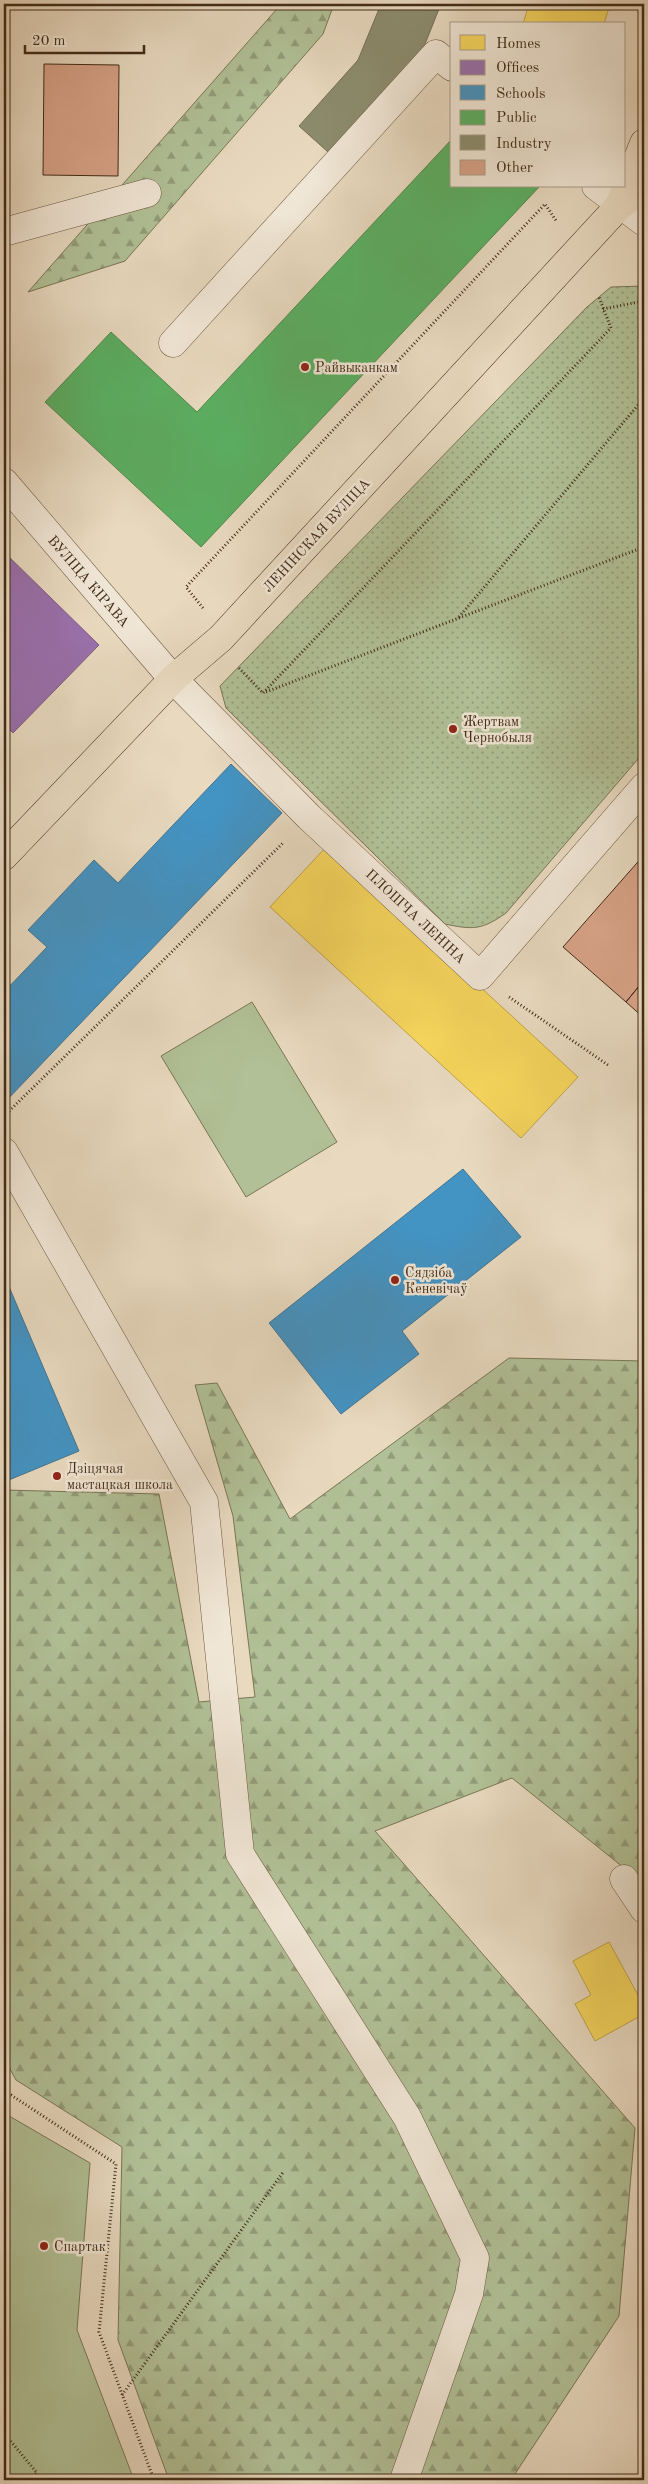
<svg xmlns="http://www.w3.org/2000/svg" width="648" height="2484" font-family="'Old Standard TT',serif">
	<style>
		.forest { fill: url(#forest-firs); stroke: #7a7656 }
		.park { fill: url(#park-dots); stroke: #7a7656 }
		.pitch { fill: #b1c096; stroke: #7a7656 }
		.homes { fill: #f6d55c; stroke: #c0a247 }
		.offices { fill: #9970ab; stroke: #7f5c7f }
		.schools { fill: #4393c3; stroke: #43748f }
		.public { fill: #5aae61; stroke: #53874b }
		.industry { fill: #8c8c6e; stroke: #766f54 }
		.building { fill: #d7a287; stroke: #422c17 }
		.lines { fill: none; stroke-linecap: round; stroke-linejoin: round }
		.minor-casing { stroke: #6c5741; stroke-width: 29 }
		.major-casing { stroke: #422c17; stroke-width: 29 }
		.path { stroke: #422c17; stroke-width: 3; stroke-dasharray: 1 2.5; stroke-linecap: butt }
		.minor { stroke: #f0e6d5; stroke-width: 28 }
		.major { stroke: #e8d9bf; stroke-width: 28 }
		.poi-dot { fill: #8f2418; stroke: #f0e6d5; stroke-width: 2 }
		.labels { text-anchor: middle; stroke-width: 5; stroke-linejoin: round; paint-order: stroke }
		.poi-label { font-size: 14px; fill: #422c17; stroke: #f0e6d5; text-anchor: start }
		.street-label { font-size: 14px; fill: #422c17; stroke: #f0e6d5 }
	</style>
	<defs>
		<pattern id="forest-firs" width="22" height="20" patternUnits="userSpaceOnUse" patternTransform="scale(1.25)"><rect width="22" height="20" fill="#b1c096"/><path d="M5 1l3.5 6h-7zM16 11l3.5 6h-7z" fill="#929c79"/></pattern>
		<pattern id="park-dots" width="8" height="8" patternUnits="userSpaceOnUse" patternTransform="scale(1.25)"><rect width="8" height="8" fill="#b1c096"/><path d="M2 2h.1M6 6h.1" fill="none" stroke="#929c79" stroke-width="1.8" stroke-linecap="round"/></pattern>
	</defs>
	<rect width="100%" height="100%" fill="#e8d9bf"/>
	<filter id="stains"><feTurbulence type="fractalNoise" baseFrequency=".004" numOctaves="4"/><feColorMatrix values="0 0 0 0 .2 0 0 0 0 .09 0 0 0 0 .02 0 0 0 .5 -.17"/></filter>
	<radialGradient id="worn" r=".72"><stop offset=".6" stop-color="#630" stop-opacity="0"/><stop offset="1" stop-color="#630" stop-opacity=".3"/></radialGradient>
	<path class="forest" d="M278,4H334L323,34L125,261L28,292L276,10Z
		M509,1358L644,1361V1884L512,1778L375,1831L635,2128L619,2316L511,2480H169L118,2340L122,2147L16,2080L4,2058V1490L159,1494L199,1702L255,1697L233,1516L195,1385L217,1383L290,1519Z"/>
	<path class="park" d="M644,286V752L506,913C482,930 473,930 445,924L226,708L220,686L587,307L611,287Z"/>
	<path class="pitch" d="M252,1002L337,1142L246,1197L161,1056Z
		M4,2113L90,2163L77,2330L134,2480H4Z"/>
	<path class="homes" d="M529,4H610L604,24H523Z
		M327,846L578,1077L521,1138L270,907Z
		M609,1942L644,2006V2014L595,2041L575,2004L591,1995L573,1961Z"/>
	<path class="offices" d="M4,552L99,645L13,733L4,724Z"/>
	<path class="schools" d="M231,764L282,813L5,1102L4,992L47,947L28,930L94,860L118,883Z
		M463,1169L521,1237L402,1331L419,1354L341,1414L269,1323Z
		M4,1275L79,1451L4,1482Z"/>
	<path class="public" d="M452,139V186H540L201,547L45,402L111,332L197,412Z"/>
	<path class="industry" d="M381,4H441L409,84L338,161L299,126L358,60Z"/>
	<path class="building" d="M44,64L119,65L118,176L43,175Z
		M644,855V980L626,1002L563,947Z
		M644,980V1018L626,1002Z"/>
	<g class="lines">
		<g class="minor-casing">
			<path id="minor" d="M596,186L644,222
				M4,232L147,193
				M173,343L436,54L452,67
				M4,482L173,679L309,817L480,976L644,787
				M4,1152L204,1502L240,1854L407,2117L475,2258L469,2294L404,2480
				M624,1879L644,1909"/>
		</g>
		<g class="major-casing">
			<path id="major" d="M619,206L644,143
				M4,856L173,679L221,638L619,206L644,187"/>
		</g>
		<path class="path" d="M603,309L644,301
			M203,608L186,587L545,204L557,222
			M459,617L644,398
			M239,668L263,693L611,328L599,297
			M266,692L644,547
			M509,997L608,1065
			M4,1116L284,842
			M4,2094L11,2095L116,2164L99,2332L154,2480
			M122,2395L284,2171
			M4,2433L37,2473L28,2480"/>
		<use href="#minor" class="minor"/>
		<use href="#major" class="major"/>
	</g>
	<g class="poi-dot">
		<circle cx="305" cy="367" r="5"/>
		<circle cx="453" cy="729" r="5"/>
		<circle cx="395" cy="1280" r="5"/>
		<circle cx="57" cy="1476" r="5"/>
		<circle cx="44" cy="2246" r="5"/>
	</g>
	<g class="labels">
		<g class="poi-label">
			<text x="315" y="372">Райвыканкам</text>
			<text x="463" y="726">Жертвам<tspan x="463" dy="16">Чернобыля</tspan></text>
			<text x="405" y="1277">Сядзіба<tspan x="405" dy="16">Кеневічаў</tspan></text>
			<text x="67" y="1473">Дзіцячая<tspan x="67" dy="16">мастацкая школа</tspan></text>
			<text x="54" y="2251">Спартак</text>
		</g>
		<g class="street-label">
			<text transform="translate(316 535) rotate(-47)" y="5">ЛЕНІНСКАЯ ВУЛІЦА</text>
			<text transform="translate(89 581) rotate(49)" y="5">ВУЛІЦА КІРАВА</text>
			<text transform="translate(416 916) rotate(43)" y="5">ПЛОШЧА ЛЕНІНА</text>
		</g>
	</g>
	<rect width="648" height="2484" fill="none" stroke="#e8d9bf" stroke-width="20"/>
	<rect x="5" y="5" width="638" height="2474" fill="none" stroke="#422c17" stroke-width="2.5"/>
	<rect x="10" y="10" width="628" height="2464" fill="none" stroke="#422c17"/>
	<rect x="450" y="22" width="175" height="165" fill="#f0e6d5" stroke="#aa9c89"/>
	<rect x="460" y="35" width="25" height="15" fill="#f6d55c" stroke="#aa9c89"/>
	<text x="496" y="48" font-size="15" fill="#422c17">Homes</text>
	<rect x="460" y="60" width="25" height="15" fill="#9970ab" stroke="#aa9c89"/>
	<text x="496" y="72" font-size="15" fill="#422c17">Offices</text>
	<rect x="460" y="85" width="25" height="15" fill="#4393c3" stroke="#aa9c89"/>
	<text x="496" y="98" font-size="15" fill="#422c17">Schools</text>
	<rect x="460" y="110" width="25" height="15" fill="#5aae61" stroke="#aa9c89"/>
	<text x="496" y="122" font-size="15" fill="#422c17">Public</text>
	<rect x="460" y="135" width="25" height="15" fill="#8c8c6e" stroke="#aa9c89"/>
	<text x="496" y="148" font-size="15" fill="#422c17">Industry</text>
	<rect x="460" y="160" width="25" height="15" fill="#d7a287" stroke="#aa9c89"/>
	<text x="496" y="172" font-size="15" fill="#422c17">Other</text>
	<path d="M25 45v8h119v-8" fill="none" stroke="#422c17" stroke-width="2.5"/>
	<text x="32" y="45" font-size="15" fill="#422c17" stroke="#f0e6d5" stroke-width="4" paint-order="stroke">20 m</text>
	<rect width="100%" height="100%" filter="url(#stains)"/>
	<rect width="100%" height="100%" fill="url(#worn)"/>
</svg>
